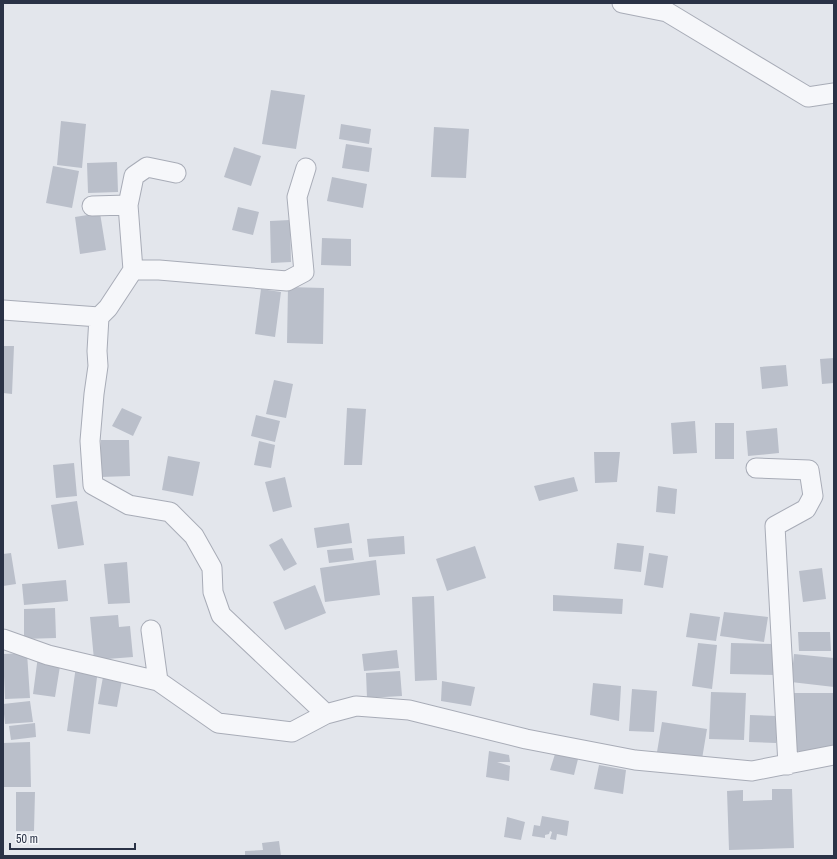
<svg xmlns="http://www.w3.org/2000/svg" width="837" height="859" font-family="'Archivo Narrow',sans-serif">
	<style>
		.building { fill: #babfca }
		.lines { fill: none; stroke-linecap: round; stroke-linejoin: round }
		.street-casing { stroke: #a8acb7; stroke-width: 21 }
		.street { stroke: #f6f7fa; stroke-width: 19 }
	</style>
	<rect width="100%" height="100%" fill="#e3e6ec"/>
	<path class="building" d="M271,90L305,95L296,149L262,144Z
		M61,121L86,124L82,168L57,165Z
		M341,124L371,129L369,144L339,139Z
		M434,127L469,129L466,178L431,177Z
		M346,144L372,148L369,172L342,168Z
		M234,147L261,156L251,186L224,177Z
		M117,162L118,192L88,193L87,163Z
		M53,166L79,171L72,208L46,203Z
		M332,177L367,184L363,208L327,201Z
		M238,207L259,212L253,235L232,230Z
		M100,213L106,250L80,254L75,217Z
		M290,220L291,262L271,263L270,221Z
		M322,238L351,239V266L321,265Z
		M288,287L324,288L323,344L287,343Z
		M261,289L281,292L275,337L255,334Z
		M3,346H14L12,394L3,393Z
		M834,358V383L822,384L820,359Z
		M786,365L788,386L762,389L760,367Z
		M274,380L293,384L286,418L266,414Z
		M122,408L142,417L133,436L112,426Z
		M347,408L366,409L362,465H344Z
		M256,415L280,421L275,442L251,436Z
		M695,421L697,453L673,454L671,423Z
		M715,423H734V459H715Z
		M777,428L779,453L748,456L746,431Z
		M101,440H129L130,476L101,477Z
		M259,441L275,445L271,468L254,465Z
		M594,452H620L617,482L595,483Z
		M168,456L200,462L193,496L162,490Z
		M74,463L77,496L56,498L53,465Z
		M285,477L292,507L273,512L265,482Z
		M574,477L578,491L539,501L534,486Z
		M658,486L677,489L675,514L656,512Z
		M77,501L84,545L58,549L51,505Z
		M349,523L352,543L317,548L314,528Z
		M404,536L405,554L369,557L367,539Z
		M282,538L297,564L284,571L269,545Z
		M617,543L644,546L641,572L614,569Z
		M475,546L486,578L447,591L436,559Z
		M352,548L354,560L329,563L327,550Z
		M11,553L16,584L3,586V554Z
		M649,553L668,556L663,588L644,585Z
		M376,560L380,595L325,602L320,568Z
		M127,562L130,603L108,604L104,564Z
		M822,568L826,599L803,602L799,571Z
		M66,580L68,601L24,605L22,584Z
		M315,585L326,613L285,630L273,602Z
		M553,595L623,599L622,614L553,611Z
		M434,596L437,680L415,681L412,597Z
		M55,608L56,638L24,639V609Z
		M724,612L768,617L764,642L720,636Z
		M690,613L720,617L716,641L686,637Z
		M118,615L119,627L130,626L133,657L94,660L90,617Z
		M798,632H830L831,651H799Z
		M698,643L717,645L712,689L692,686Z
		M731,643L776,644V675L730,674Z
		M397,650L399,668L364,671L362,654Z
		M27,653L30,698L5,699L3,654Z
		M794,654L834,658V687L791,682Z
		M38,656L61,660L55,697L33,694Z
		M76,666L98,669L90,734L67,731Z
		M400,671L402,696L367,698L366,673Z
		M103,677L122,680L117,707L98,704Z
		M442,681L475,687L471,706L441,701Z
		M593,683L621,686L619,721L590,715Z
		M632,689L657,691L654,732L629,731Z
		M711,692L746,693L744,740L709,739Z
		M791,693H834V751H791Z
		M30,701L33,722L5,724L3,704Z
		M750,715L777,716L776,743L749,742Z
		M662,722L707,729L702,759L657,752Z
		M35,723L36,737L11,740L9,726Z
		M30,742L31,787H4L3,743Z
		M489,751L509,755L510,762H497L510,766L509,781L486,777Z
		M555,754L578,759L574,775L550,770Z
		M599,765L626,770L623,794L594,789Z
		M772,789H792L794,848L729,850L727,791L743,790V801L772,800Z
		M16,792H35L34,831H16Z
		M542,816L569,821L567,836L557,834L556,840L550,839L552,832L550,831L549,834L545,835V838L532,836L534,825L540,826Z
		M507,817L525,822L521,840L504,837Z
		M279,841L281,856H245V851L263,850L262,843Z"/>
	<g class="lines">
		<g class="street-casing">
			<path id="street" d="M622,3L667,12L808,97L834,93
				M306,168L297,197L304,272L287,281L159,270H133L108,308L99,317L97,351L98,366L94,394L90,441L93,485L129,505L170,512L194,536L212,568L213,592L221,615L326,714
				M92,206L128,205
				M133,270L128,205L134,176L147,167L176,173
				M3,310L99,317
				M756,468L809,470L813,496L806,509L775,526L788,765
				M151,630L158,681
				M3,639L48,655L158,681L218,723L292,732L326,714L356,706L409,710L526,739L635,760L752,771L834,755"/>
		</g>
		<use href="#street" class="street"/>
	</g>
	<rect width="837" height="859" fill="none" stroke="#2a3246" stroke-width="8"/>
	<path d="M10 843v6h125v-6" fill="none" stroke="#2a3246" stroke-width="2"/>
	<text x="16" y="843" font-size="12" fill="#2a3246" stroke="#f3f5f9" stroke-width="3" paint-order="stroke">50 m</text>
</svg>
